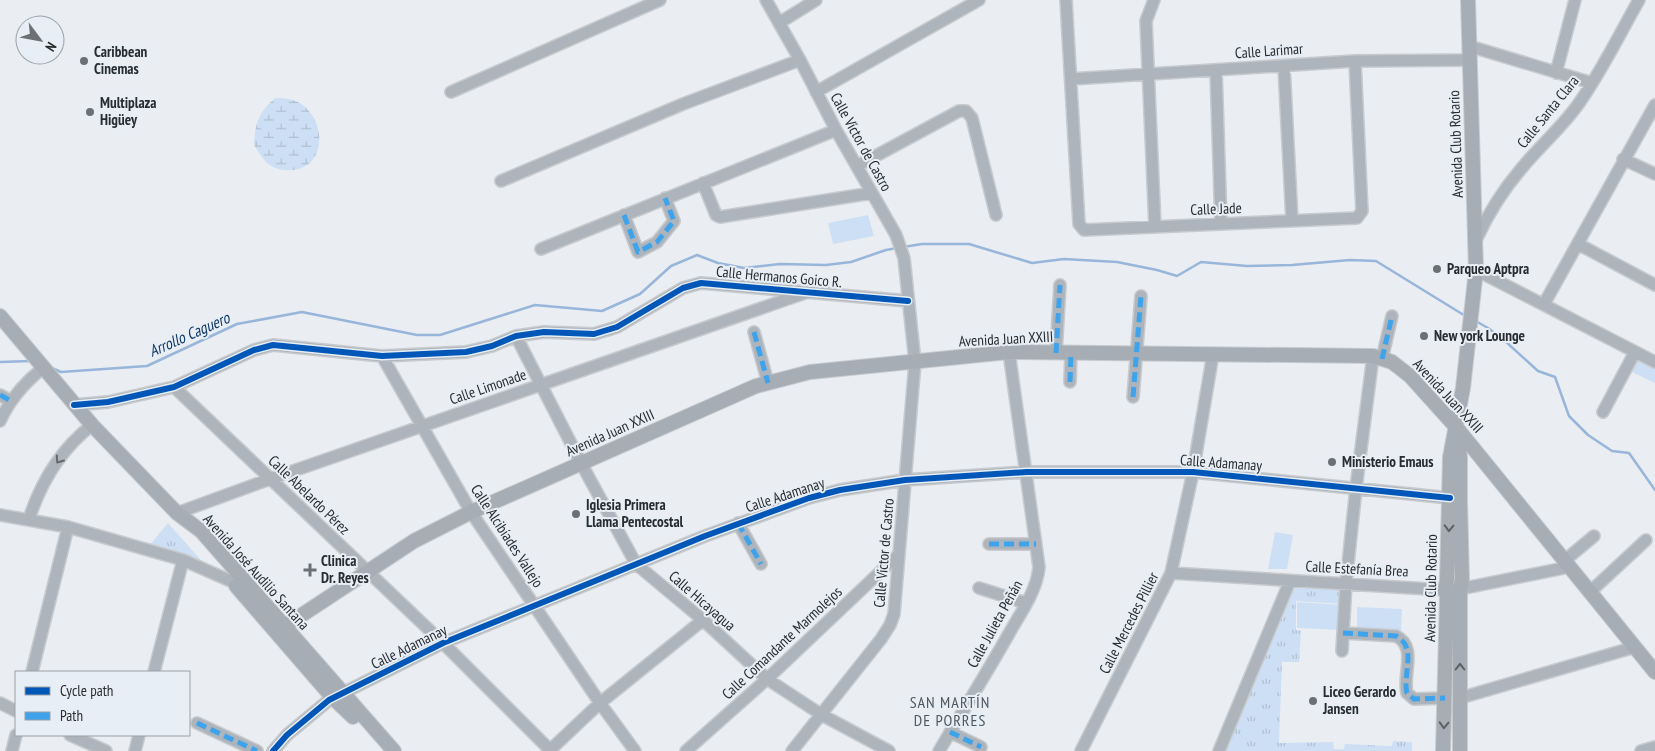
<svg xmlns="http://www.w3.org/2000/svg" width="1655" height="751" font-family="'PT Sans Narrow',sans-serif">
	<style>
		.grass { fill: url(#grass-tufts) }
		.wetland { fill: url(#wetland-marsh) }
		.pitch { fill: #cddff5 }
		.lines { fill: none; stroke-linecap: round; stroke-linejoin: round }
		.stream { stroke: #98b5da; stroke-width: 2.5 }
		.minor-casing { stroke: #c8cbce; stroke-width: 14 }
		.major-casing { stroke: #c8cbce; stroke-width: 16 }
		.minor { stroke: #aeb4bb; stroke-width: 11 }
		.major { stroke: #a6adb5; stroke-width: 14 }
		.quiet { stroke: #3ea3eb; stroke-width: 5; stroke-dasharray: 10 5; stroke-linecap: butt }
		.cycleway-casing { stroke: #e7eef6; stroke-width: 9 }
		.cycleway { stroke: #0057b8; stroke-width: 6 }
		.oneway { stroke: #65696e }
		.oneway2 { stroke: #5b6065 }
		.poi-dot { fill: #6d7073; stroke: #e7eef6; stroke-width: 2 }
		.labels { text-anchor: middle; stroke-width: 4; stroke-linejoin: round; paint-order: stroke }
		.street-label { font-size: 15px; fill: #292c2f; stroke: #e7eef6 }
		.poi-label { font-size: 15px; font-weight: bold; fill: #292c2f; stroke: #e7eef6; text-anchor: start }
		.water-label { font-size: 16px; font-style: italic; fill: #0e3766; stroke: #e7eef6 }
		.neighbourhood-label { font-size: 16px; letter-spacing: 1px; fill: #50565d; stroke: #e7eef6 }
	</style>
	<defs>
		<pattern id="grass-tufts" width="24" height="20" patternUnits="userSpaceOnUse" patternTransform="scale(1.25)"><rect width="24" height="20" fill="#cddff5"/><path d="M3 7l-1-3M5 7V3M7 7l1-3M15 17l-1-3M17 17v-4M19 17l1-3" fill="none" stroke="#b0c0d2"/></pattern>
		<pattern id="wetland-marsh" width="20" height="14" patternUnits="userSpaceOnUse" patternTransform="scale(1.25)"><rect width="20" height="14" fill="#cddff5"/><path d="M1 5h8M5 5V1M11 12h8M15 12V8" fill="none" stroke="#b0c0d2"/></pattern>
	</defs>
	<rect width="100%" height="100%" fill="#eaeef2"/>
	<path class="grass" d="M168,523L208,568L149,546Z
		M1293,586L1343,590L1342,604L1296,601V630L1301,631L1299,662H1282L1279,743L1333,742L1334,749H1344L1345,744L1392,746L1393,741L1412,742V751H1224Z"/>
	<path class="wetland" d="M275,98C285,98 296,99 304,106C326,124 326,166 294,170C286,171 278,170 271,166C264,162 258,151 254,145C255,124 258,113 275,98Z"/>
	<path class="pitch" d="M868,215L874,236L833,244L828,223Z
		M1636,356L1655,366V383L1628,370Z
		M1275,532L1293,535L1287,569H1268Z
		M1297,602L1342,605L1341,630L1297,628Z
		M1357,607L1402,609L1401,634L1357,632Z"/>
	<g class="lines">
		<path class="stream" d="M903,247L922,244H969L1032,263L1064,259L1117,262L1157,270L1177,276L1201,262L1247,266L1292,265L1350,260L1376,261L1467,317
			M1474,320L1488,328L1505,341L1538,371L1555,377L1569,416L1588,435L1612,451L1629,453L1655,490
			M0,362L31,361
			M50,367L61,372L147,366L237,324L302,312L417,335H440L535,305L602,311L640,294L671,266L697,255L718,263L744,268L780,264L826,265L851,262L886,250L897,248"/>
		<g class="minor-casing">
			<path id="minor" d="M766,0L800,60L836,130L896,235L904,258L915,362L894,614L890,625L881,639L792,751
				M1066,0L1079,224L1084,230L1357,218L1362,211L1355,61
				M1154,0L1146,21L1155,227
				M779,23L816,0
				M1469,46L1592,83
				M1284,66L1292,221
				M1216,70L1221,224
				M1556,73L1575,0
				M1071,79L1355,61L1470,60
				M451,92L660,0
				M816,92L979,0
				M1623,159L1655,174
				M857,166L959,111H966L972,118L996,215
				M501,181L683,104L800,60
				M703,183L716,215L720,217L872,193
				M624,215L638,252L657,242L674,221L665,198
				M1476,240C1488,214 1502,191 1521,169C1539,147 1560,129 1577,106C1601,73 1619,35 1639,0
				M1578,244L1655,285
				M541,249L836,130
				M1476,270L1655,362
				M1544,304L1655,105
				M754,332L768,383
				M516,336L581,463L636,564L703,620L767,679L822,715L889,751
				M1056,353L1060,285
				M382,356L471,512L600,703L635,751
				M1382,359L1392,316
				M1070,382L1071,353
				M174,387L443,643L551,751
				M0,395L11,401
				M1133,397L1141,296
				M74,405L108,402L174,387L254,350L273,345L382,356L466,352L492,346L516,336L544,332L594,334L617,327L683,288L701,283L908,301
				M1603,412L1635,352
				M0,421C10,399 24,383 43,368
				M177,513L270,479L805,293
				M0,515L68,527L183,560L233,582
				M29,519C41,482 61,449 92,425
				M738,523L761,564
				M989,544H1036
				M1564,561L1594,536
				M1171,573L1445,590L1460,589L1569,567
				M979,588L1026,603
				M1590,592L1646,540
				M1343,633L1396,636C1418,647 1402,675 1407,693L1414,699L1445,698
				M1342,651L1346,583L1356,488L1373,356
				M32,672L68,527
				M154,672L183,560
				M1460,698L1635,647
				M0,703L16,711
				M197,723L257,751
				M950,732L981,747
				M70,735L106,751
				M12,751L16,735
				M135,751L139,735
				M273,751L287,735L329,700L443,643L705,536L809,498L840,490L905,480L1027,472H1193L1450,498
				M549,751L600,703L703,620
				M686,751L767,679L898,555
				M939,751C963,711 988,671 1011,630C1022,611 1037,590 1039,567L1009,352
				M1081,751L1171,573L1193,472L1213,354
				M1219,751L1290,581
				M1641,751L1655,747"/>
		</g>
		<g class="major-casing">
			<path id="major" d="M0,316L92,425L177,513L201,531L394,751
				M1458,437L1460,458V501L1462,579L1460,589V751
				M236,586L333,698L353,717
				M276,632L414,541L471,512L756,386L810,372L1009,352L1373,356L1392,362L1410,376L1456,427L1655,672
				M1443,751L1447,596L1445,590L1447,580L1450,457L1463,388L1476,270L1468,0"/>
		</g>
		<use href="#minor" class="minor"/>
		<use href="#major" class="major"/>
		<path class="quiet" d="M624,215L638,252L657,242L674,221L665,198
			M754,332L768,383
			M1056,353L1060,285
			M1382,359L1392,316
			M1070,382L1071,353
			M0,395L11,401
			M1133,397L1141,296
			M738,523L761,564
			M989,544H1036
			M1343,633L1396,636C1418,647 1402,675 1407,693L1414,699L1445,698
			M197,723L257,751
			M950,732L981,747"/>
		<g class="cycleway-casing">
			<path id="cycleway" d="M74,405L108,402L174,387L254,350L273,345L382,356L466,352L492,346L516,336L544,332L594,334L617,327L683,288L701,283L908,301
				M273,751L287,735L329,700L443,643L705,536L809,498L840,490L905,480L1027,472H1193L1450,498"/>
		</g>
		<use href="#cycleway" class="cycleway"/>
	</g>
	<defs><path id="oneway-chevron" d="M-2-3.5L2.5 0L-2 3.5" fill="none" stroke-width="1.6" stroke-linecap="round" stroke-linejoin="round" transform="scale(1.25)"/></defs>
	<use class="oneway" href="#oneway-chevron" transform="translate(59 460) rotate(125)"/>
	<g class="oneway2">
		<use href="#oneway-chevron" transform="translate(1449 528) rotate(92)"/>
		<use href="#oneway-chevron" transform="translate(1460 667) rotate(-90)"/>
		<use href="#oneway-chevron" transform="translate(1444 725) rotate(92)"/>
	</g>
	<g class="poi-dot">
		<circle cx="84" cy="61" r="5"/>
		<circle cx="90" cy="112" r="5"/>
		<circle cx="1437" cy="269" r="5"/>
		<circle cx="1424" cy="336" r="5"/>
		<circle cx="1332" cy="462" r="5"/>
		<circle cx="576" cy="514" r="5"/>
		<path d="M307.5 562.5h5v5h5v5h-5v5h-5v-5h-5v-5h5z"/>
		<circle cx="1313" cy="701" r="5"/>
	</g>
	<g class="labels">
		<g class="street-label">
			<text transform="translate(1269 51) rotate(-4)" y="5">Calle Larimar</text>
			<text transform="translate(1548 112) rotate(-51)" y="5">Calle Santa Clara</text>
			<text transform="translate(861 142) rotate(61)" y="5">Calle Víctor de Castro</text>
			<text transform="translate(1456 144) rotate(-92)" y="5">Avenida Club Rotario</text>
			<text transform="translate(1216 209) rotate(-2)" y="5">Calle Jade</text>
			<text transform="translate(779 277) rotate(5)" y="5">Calle Hermanos Goico R.</text>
			<text transform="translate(1006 339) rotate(-3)" y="5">Avenida Juan XXIII</text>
			<text transform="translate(488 387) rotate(-19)" y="5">Calle Limonade</text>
			<text transform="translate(1448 396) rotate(47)" y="5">Avenida Juan XXIII</text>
			<text transform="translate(610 433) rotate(-24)" y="5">Avenida Juan XXIII</text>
			<text transform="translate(1221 463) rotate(4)" y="5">Calle Adamanay</text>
			<text transform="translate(309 495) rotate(44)" y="5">Calle Abelardo Pérez</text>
			<text transform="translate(785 495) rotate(-18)" y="5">Calle Adamanay</text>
			<text transform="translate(507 536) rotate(57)" y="5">Calle Alcibíades Vallejo</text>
			<text transform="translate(884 553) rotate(-85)" y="5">Calle Víctor de Castro</text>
			<text transform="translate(1357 569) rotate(3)" y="5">Calle Estefanía Brea</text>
			<text transform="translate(256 572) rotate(48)" y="5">Avenida José Audilio Santana</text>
			<text transform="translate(1431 588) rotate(-89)" y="5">Avenida Club Rotario</text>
			<text transform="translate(702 601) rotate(41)" y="5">Calle Hicayagua</text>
			<text transform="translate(1129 623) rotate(-63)" y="5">Calle Mercedes Pillier</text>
			<text transform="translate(995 624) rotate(-61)" y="5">Calle Julieta Peñán</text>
			<text transform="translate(782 643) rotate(-43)" y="5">Calle Comandante Marmolejos</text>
			<text transform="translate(409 647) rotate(-26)" y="5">Calle Adamanay</text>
		</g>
		<g class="poi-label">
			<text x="94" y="57">Caribbean<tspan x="94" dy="17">Cinemas</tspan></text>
			<text x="100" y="108">Multiplaza<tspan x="100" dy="17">Higüey</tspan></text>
			<text x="1447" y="274">Parqueo Aptpra</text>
			<text x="1434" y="341">New york Lounge</text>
			<text x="1342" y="467">Ministerio Emaus</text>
			<text x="586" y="510">Iglesia Primera<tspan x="586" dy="17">Llama Pentecostal</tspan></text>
			<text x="321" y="566">Clinica<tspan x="321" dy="17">Dr. Reyes</tspan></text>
			<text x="1323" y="697">Liceo Gerardo<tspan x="1323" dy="17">Jansen</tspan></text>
		</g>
		<g class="water-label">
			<text transform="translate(189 334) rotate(-24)" y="6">Arrollo Caguero</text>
		</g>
		<g class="neighbourhood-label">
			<text x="950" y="708">SAN MARTÍN<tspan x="950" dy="18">DE PORRES</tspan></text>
		</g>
	</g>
	<rect x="15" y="671" width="175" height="65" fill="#e7eef6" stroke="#9ba0a6"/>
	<rect x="25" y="687" width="25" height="8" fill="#0057b8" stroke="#9ba0a6"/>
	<text x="60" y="696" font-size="15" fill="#292c2f">Cycle path</text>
	<rect x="25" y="712" width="25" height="8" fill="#3ea3eb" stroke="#9ba0a6"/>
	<text x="60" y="721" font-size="15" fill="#292c2f">Path</text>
	<g transform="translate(40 40) rotate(122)"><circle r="24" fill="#e7eef6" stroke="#9ba0a6"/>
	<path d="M0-4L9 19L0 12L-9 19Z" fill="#6d7073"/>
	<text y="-8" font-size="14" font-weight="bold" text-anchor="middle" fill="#292c2f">N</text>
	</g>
</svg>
